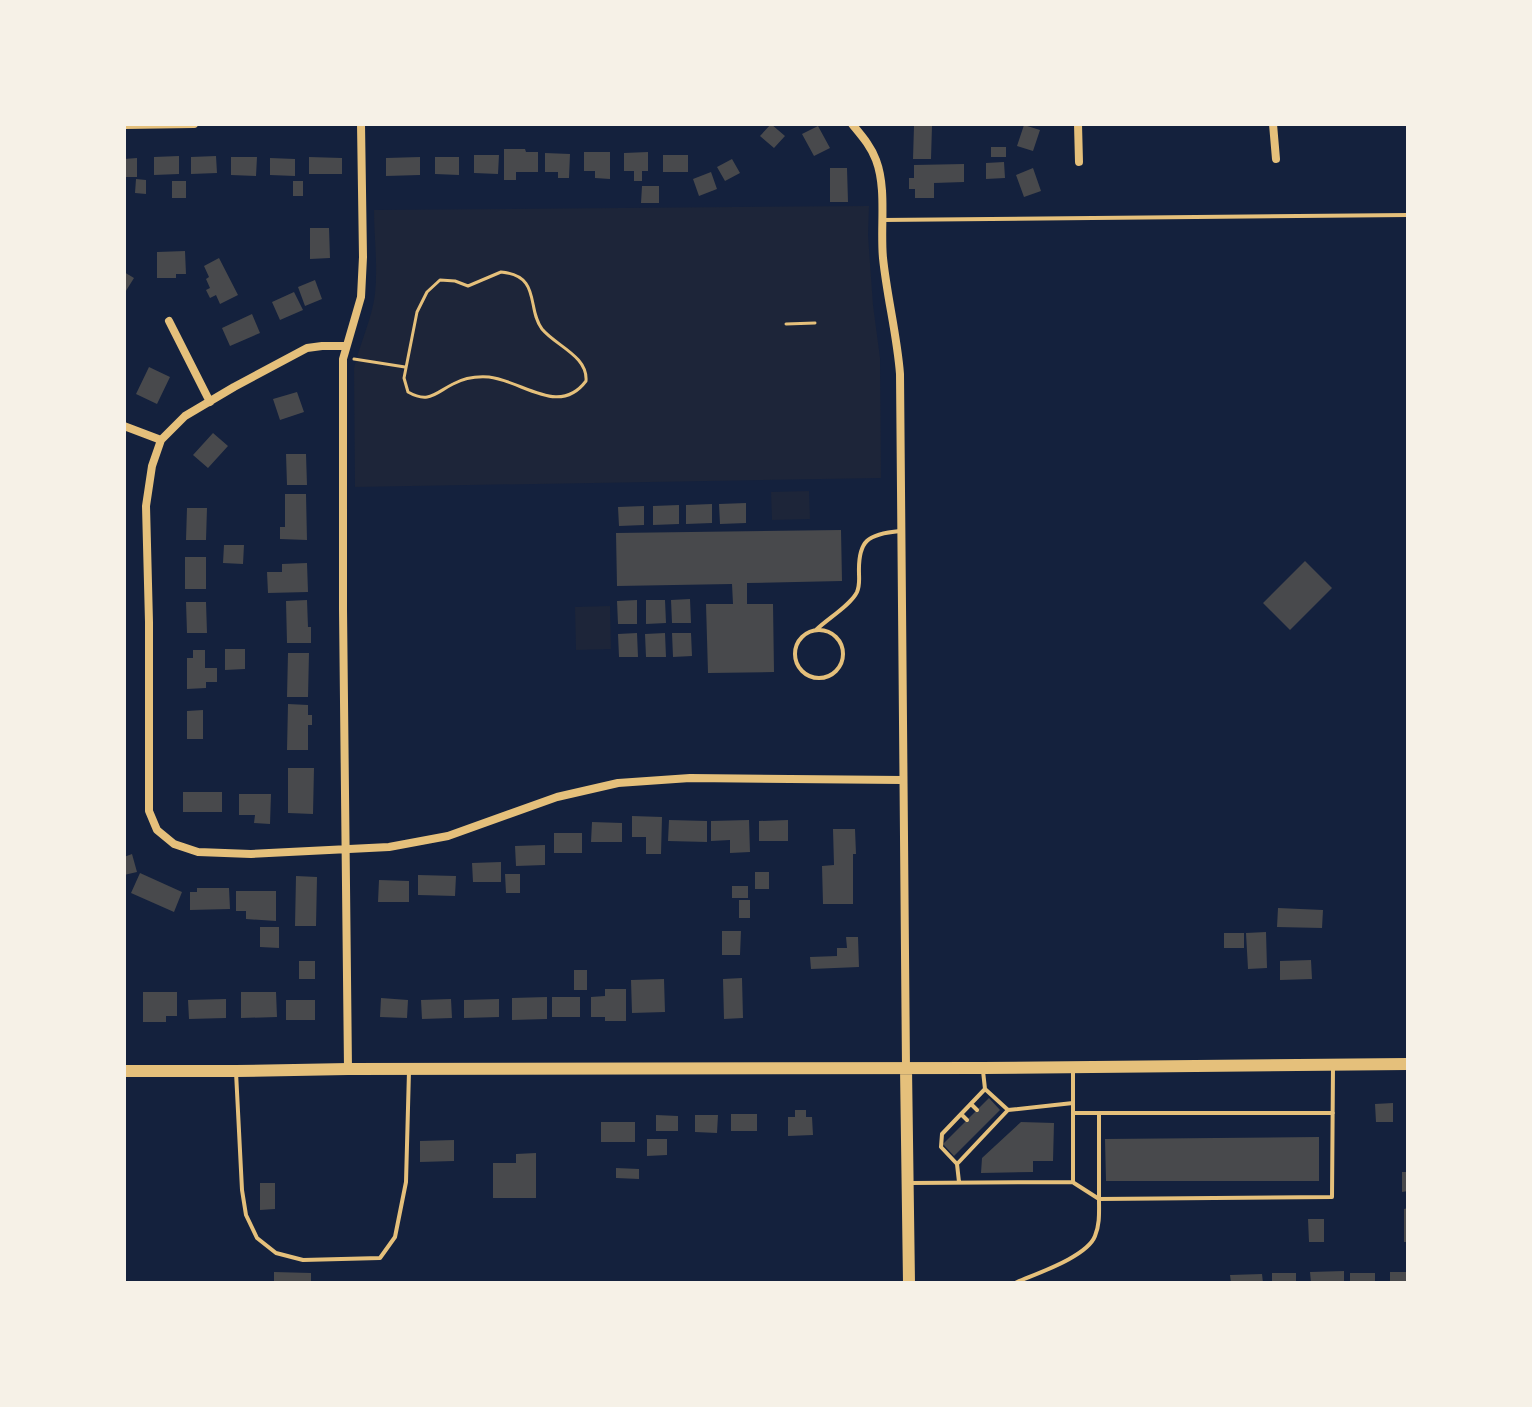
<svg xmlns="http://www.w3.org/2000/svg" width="1532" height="1407" font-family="Literata,serif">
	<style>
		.green { fill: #1d2539 }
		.building { fill: #48494c }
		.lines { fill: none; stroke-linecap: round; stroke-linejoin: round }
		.path { stroke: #e5c07b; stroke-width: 3 }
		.service { stroke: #e5c07b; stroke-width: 4 }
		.minor { stroke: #e5c07b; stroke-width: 8 }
		.secondary { stroke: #e5c07b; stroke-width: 12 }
	</style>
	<rect width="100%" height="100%" fill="#14213d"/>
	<path class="green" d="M869,206L868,235L873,305L880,358L881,478L355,487L354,368C360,343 372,319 375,294C378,266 374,237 374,210Z
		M809,491L810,519L772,520L771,492Z
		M610,606L611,649L576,650L575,607Z"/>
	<path class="building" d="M771,124L785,136L774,148L760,136Z
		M1024,125L1040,130L1033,151L1017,146Z
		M818,126L830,148L814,156L802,134Z
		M914,126H932L931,159H913Z
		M991,147H1006V157H991Z
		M504,149H525L526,152H538V172H516V180H504Z
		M584,152H610V179L595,178V171H584Z
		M648,152V171H642V181H634V171H624V153Z
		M545,153L570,154L569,178H558V172H545Z
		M474,155H499L498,174L474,173Z
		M663,155H688V172H663Z
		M179,156V174L154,175V157Z
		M216,156L217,173L191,174V157Z
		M231,157H257L256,176L231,175Z
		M309,157L342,158V174H309Z
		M420,157V175L386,176V158Z
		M435,157H459V175L435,174Z
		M137,158V177H124V159Z
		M270,158L295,159V176L270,175Z
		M732,159L740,173L725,181L717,167Z
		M1004,162L1005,178L986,179V163Z
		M964,164V182L934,183V198H915V189H909V178H914V165Z
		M830,168H847L848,202H830Z
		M1033,168L1041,191L1024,197L1016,175Z
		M711,172L717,189L699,196L693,179Z
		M136,179L146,180V194L135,193Z
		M172,181H186V198H172Z
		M293,181H303V196H293Z
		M642,186H659V203H641Z
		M310,228H329L330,258L310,259Z
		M185,251L186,274H176V278H157V252Z
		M219,258L238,295L220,304L216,295L210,298L206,290L210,288L206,279L209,277L204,266Z
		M124,272L134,278L124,294Z
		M315,280L322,299L305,306L298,287Z
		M294,292L303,310L280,320L272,302Z
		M252,314L260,333L230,346L222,328Z
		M149,367L170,377L157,404L136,394Z
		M297,392L304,412L280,420L273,399Z
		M213,433L228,446L208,468L193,455Z
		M286,454H306L307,485H287Z
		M285,494H306L307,540L280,539V527H285Z
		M746,503V523L720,524L719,504Z
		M712,504V523L686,524V505Z
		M679,505V524L653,525V506Z
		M644,506V525L619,526L618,507Z
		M187,508H207L206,540H186Z
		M841,530L842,581L747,583V604H773L774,672L708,673L706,604H733L732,584L617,586L616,533Z
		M224,545H244L243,564L223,563Z
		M185,557H206V589H185Z
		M1305,561L1332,588L1290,630L1263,603Z
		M307,563L308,592L268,593L267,572H282V564Z
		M690,599L691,623H672L671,600Z
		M307,600L308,627H311V643H287L286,601Z
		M637,600V624H618L617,601Z
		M646,600H665L666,623L646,624Z
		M186,602H206L207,633H187Z
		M637,633L638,657H619L618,634Z
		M665,633L666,657H646L645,634Z
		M672,633H691L692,656L673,657Z
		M225,649H245V669L225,670Z
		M193,650H205V668H217V682H206V688L187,689V658H193Z
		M288,653H309L308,697H287Z
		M288,704L308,705V715H312V725H308V750H287Z
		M203,710V739H187V711Z
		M288,768H314L313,814L288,813Z
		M183,792H222V812H183Z
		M239,794H271L270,824L254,823L255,815H239Z
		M632,816L662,817L661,854H646V837H632Z
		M669,820L707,821V842L668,841Z
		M749,820L750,852L730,853V840L711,841V821Z
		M788,820V841H759V821Z
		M592,822L622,823V842H591Z
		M833,829H855L856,854H853V904H823L822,866L834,865Z
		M554,833H582V853H554Z
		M545,845V865L516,866L515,846Z
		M132,854L137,872L124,875V857Z
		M501,862V882H473L472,863Z
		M755,872H769V889H755Z
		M140,873L182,892L174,912L131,893Z
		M505,874H520V893H506Z
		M418,875L456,876L455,896L418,895Z
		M296,876L317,877L316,926H295Z
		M379,880L409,881V902H378Z
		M732,886H748V898H732Z
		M197,888H229L230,909L190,910V892H197Z
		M236,891H276V921L246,919V911H236Z
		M739,900H750V918H739Z
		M1278,908L1323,910L1322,928L1277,927Z
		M260,927H279V948L260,947Z
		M722,931H741L740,955H722Z
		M1266,932L1267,968L1248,969L1246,933Z
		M1224,933H1244V948H1224Z
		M846,937H858L859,967L811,969L810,957L837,956V948H847Z
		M1311,960L1312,979L1280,980V961Z
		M299,961H315V979H299Z
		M574,970H587V990H574Z
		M742,978L743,1018L724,1019L723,979Z
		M664,979L665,1012L632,1013L631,980Z
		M605,989H626V1021H605V1017H591V997L605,996Z
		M143,992H177V1016H166V1022H143Z
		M241,992H276L277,1017L241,1018Z
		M547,997V1019L512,1020V998Z
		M552,997H580V1017H552Z
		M381,998L408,1000L407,1018L380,1017Z
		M226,999V1018L189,1019L188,1000Z
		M451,999L452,1018L422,1019L421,1000Z
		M499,999V1017L464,1018V1000Z
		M286,1000H315V1020H286Z
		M989,1098L1000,1110L954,1156L943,1144Z
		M1393,1103V1122H1376L1375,1104Z
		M795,1110H806V1117H812L813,1135L788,1136V1117H795Z
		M731,1114H757V1131H731Z
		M656,1115L678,1116V1131H656Z
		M695,1115H718L717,1133L695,1132Z
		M601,1122H635V1142H601Z
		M1021,1122L1054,1123L1053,1161H1033V1172L981,1173L982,1158Z
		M1319,1137V1181H1106L1105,1139Z
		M647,1139H667V1155L647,1156Z
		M454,1140V1161L420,1162V1141Z
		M536,1153V1198H493V1163H516V1154Z
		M616,1168L639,1169V1179L616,1178Z
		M1402,1172H1408V1191L1402,1192Z
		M260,1183H275V1209L260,1210Z
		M1408,1208V1242H1404V1209Z
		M1308,1219H1324V1242H1309Z
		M1344,1271V1283H1311L1310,1272Z
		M274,1272L311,1273V1283H274Z
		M1390,1272H1408V1283H1390Z
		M1272,1273H1296V1283H1272Z
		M1350,1273H1375V1283H1350Z
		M1262,1274L1263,1283H1231L1230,1275Z"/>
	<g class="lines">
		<path class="path" d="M501,272C542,276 526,308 542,329C556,346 588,356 586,381C559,417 523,381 489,377C476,376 464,378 453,384C435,393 429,404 408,392L404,378L417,312L427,292L440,280L455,281L468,286Z
			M786,324L815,323
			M354,359L405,367"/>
		<path class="service" d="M882,220L1408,215
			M816,630C827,619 851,605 857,592C860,585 859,579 859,573C858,540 868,534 900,531
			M795 654a24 24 0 1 1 48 0a24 24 0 1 1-48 0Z
			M236,1072L242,1190L246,1215L257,1238L276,1253L303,1260L380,1258L395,1237L406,1182L409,1071
			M985,1089L1008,1110L1073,1103
			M971,1104L977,1110
			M1073,1113H1333
			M961,1114L967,1120
			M958,1163L1008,1110
			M959,1182L957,1164L941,1147L942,1134L985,1089L983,1071
			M910,1183L1073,1182V1070
			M1074,1183L1099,1199
			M1099,1199V1113
			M1015,1283C1035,1274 1087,1257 1095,1236C1100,1224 1099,1212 1099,1199L1332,1197L1333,1067"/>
		<path class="minor" d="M852,124C861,135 871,146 876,160C887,189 880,227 883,258C887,297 897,335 900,374L906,1068
			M1078,124L1079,162
			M1273,124L1276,159
			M124,125L194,124
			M169,321L210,402
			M346,346H322L307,348L234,387L185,416L161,440L152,466L146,506L149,622V811L157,830L174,844L198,852L251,854L389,847L448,836L557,797L618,783L690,778L902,780
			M124,426L161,440
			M348,1069L343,609V359L361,297L363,257L361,124"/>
		<path class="secondary" d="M906,1068L909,1283
			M124,1071H236L348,1069L983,1068L1408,1064"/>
	</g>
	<rect width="1532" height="1407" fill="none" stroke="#f6f1e7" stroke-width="252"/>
</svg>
